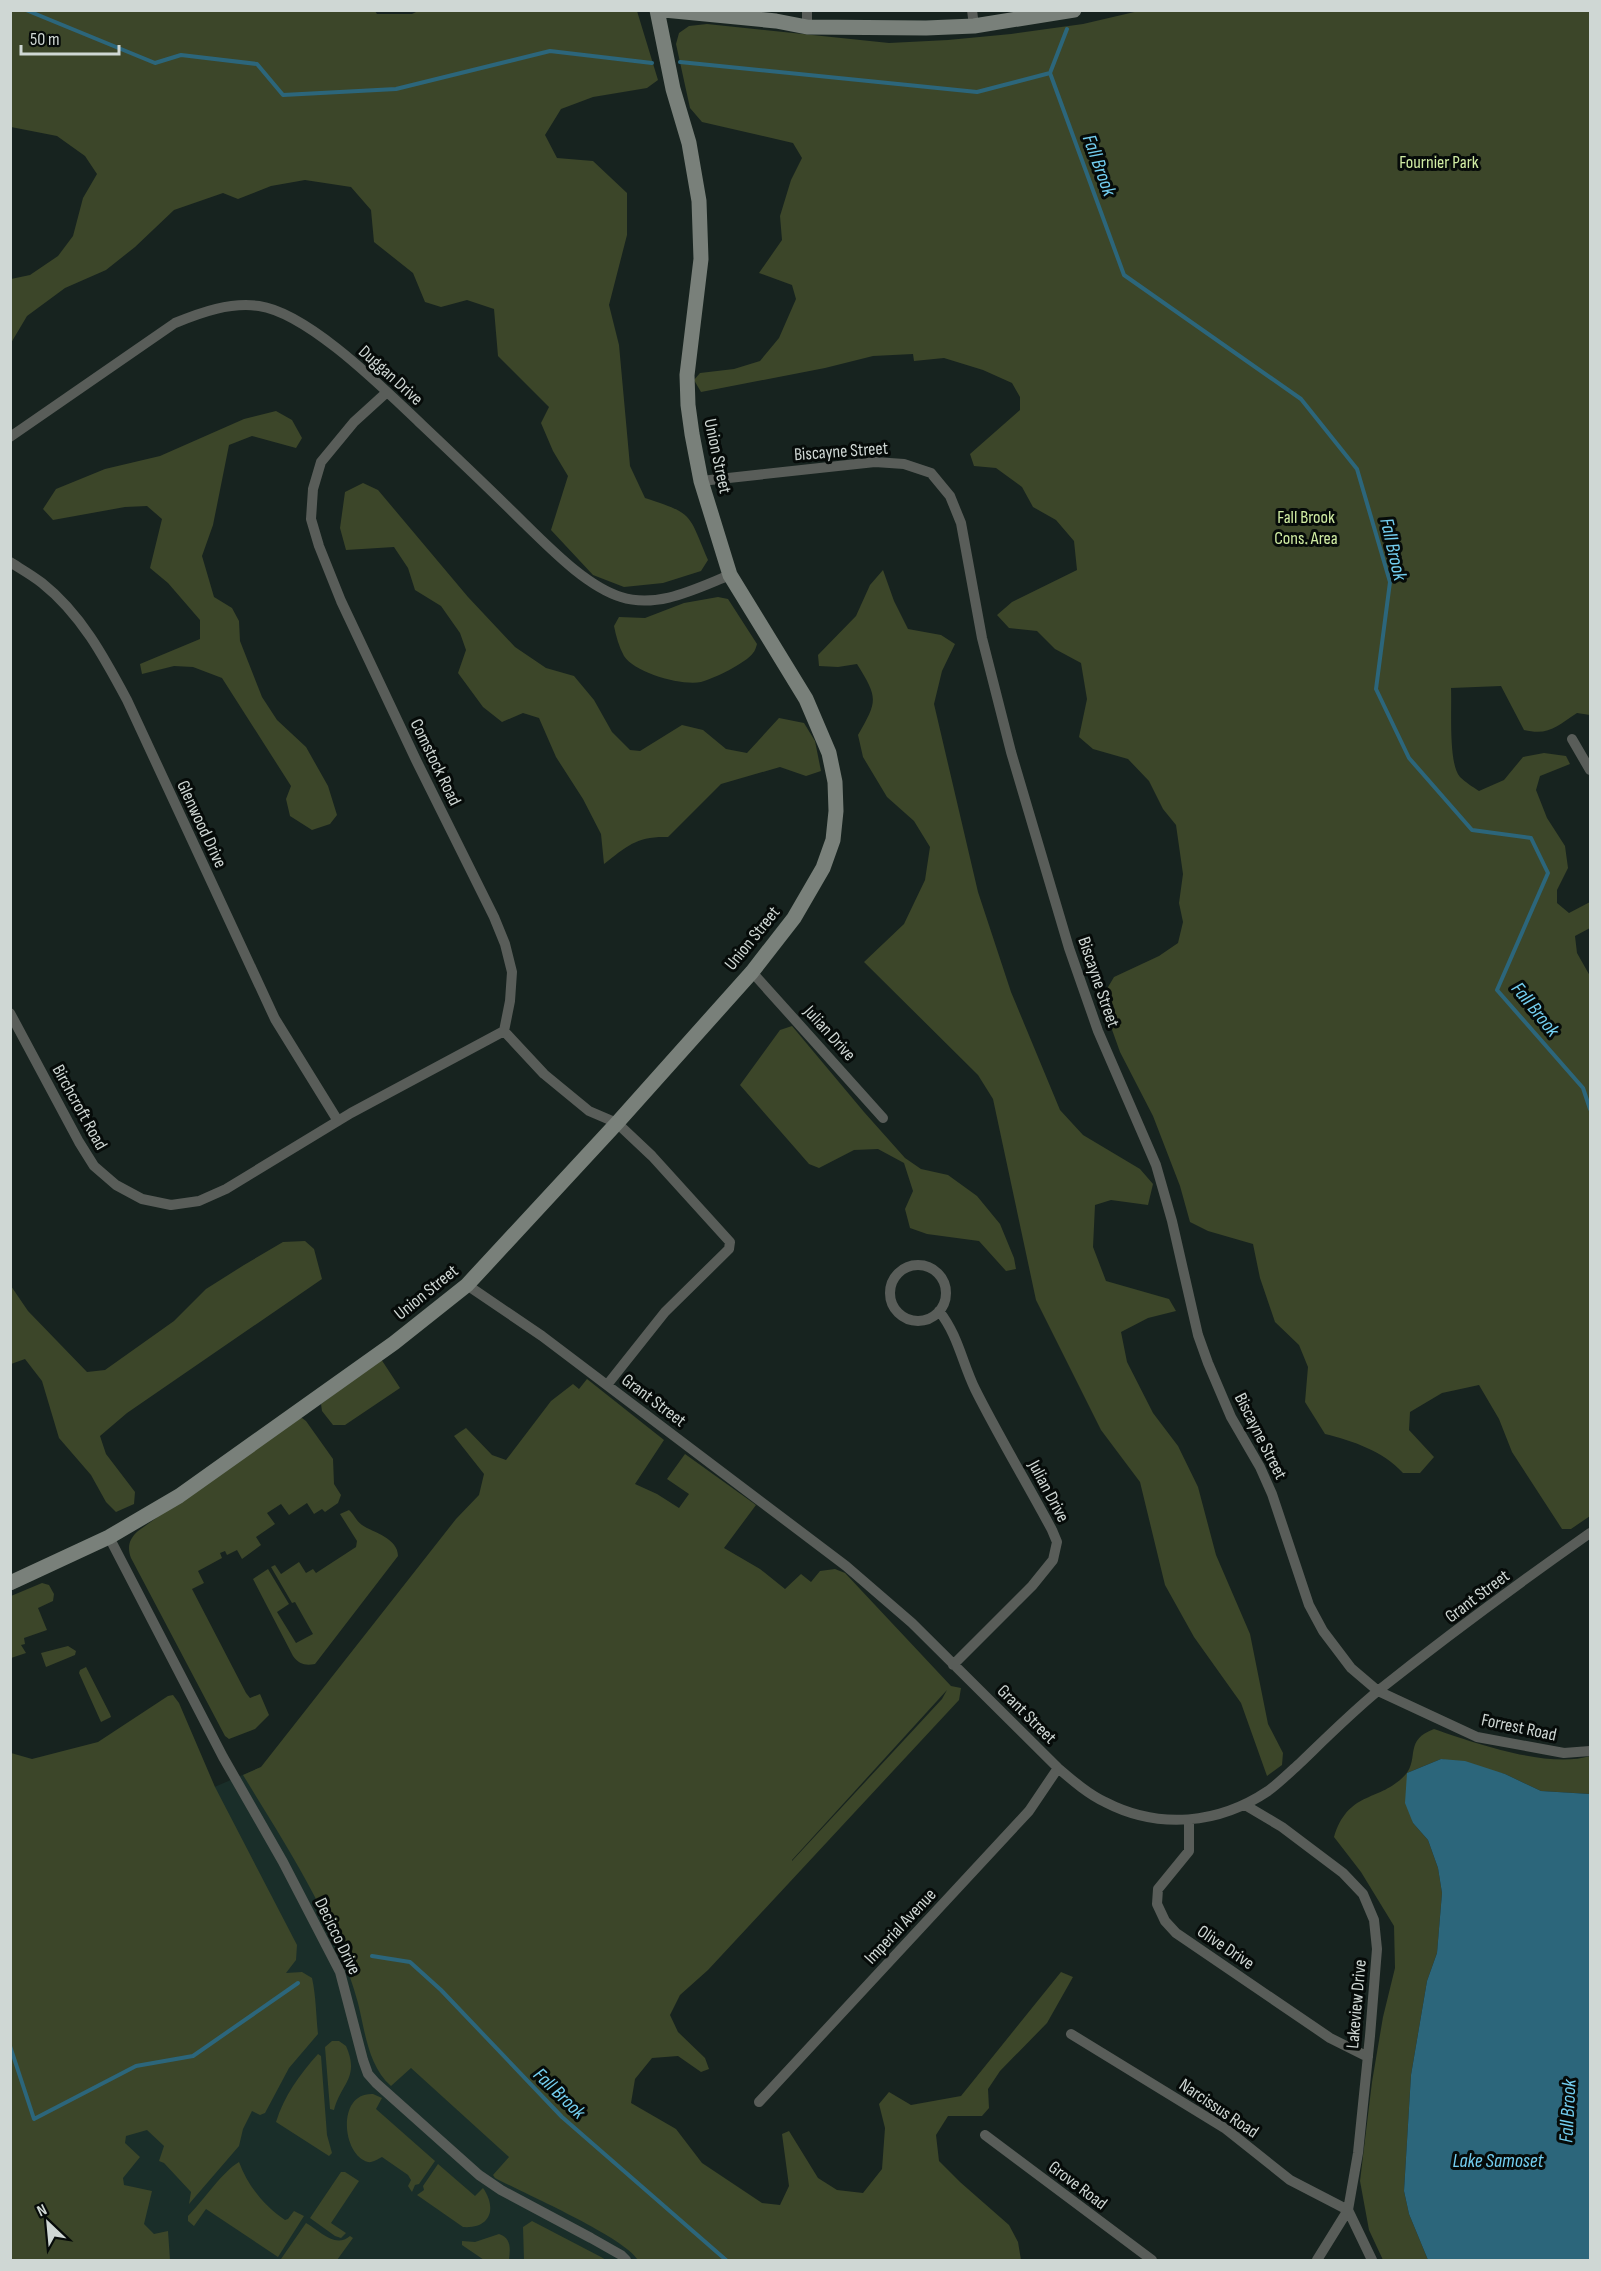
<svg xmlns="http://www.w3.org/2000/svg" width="1601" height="2271" font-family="'Sofia Sans Condensed',sans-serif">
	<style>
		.built { fill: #1a2e29 }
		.green { fill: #3c4629; fill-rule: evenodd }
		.water { fill: #2c667b }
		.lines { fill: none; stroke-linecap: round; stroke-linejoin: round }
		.stream { stroke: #2c667b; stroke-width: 4 }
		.street { stroke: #595d59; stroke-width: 10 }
		.secondary { stroke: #79807a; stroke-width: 15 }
		.labels { text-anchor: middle; stroke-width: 6; stroke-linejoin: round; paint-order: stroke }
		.park-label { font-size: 18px; fill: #d0eca3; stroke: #060b09 }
		.street-label { font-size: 18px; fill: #cfd7d4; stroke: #060b09 }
		.water-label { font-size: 20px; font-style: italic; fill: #74cff1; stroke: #060b09 }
	</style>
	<rect width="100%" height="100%" fill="#17231f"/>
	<path class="built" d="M10,1760L63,1852L261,1767L763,2260H27Z"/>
	<path class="green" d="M1143,10L1590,11V715L1577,713C1557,726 1549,736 1524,730L1501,686L1451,688C1452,708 1448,764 1460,777C1465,782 1473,787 1479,791L1504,780L1523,757L1544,753L1566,756L1570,764L1540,776L1536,790L1547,818L1565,846L1568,868L1557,890V903L1569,913L1590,902V928L1575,936L1577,953L1590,976V1516L1571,1529H1562L1512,1452L1499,1419L1479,1385L1442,1393L1410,1412L1409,1430L1434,1457L1420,1473H1403C1383,1451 1353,1441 1325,1434L1305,1402L1308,1367L1299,1345L1275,1322L1260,1278L1253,1244L1208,1231L1190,1222L1180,1186L1153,1116L1120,1052L1101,999L1114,977L1159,956L1178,943L1183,922L1179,903L1183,874L1176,825L1163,809L1149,781L1128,759L1093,749L1079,737L1087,699L1081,663L1055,649L1037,631L1009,628L997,615L1012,602L1077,570L1074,541L1056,520L1033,507L1022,487L996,468L974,466L970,454L1020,410V397L1012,383L983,370L944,358L914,361L913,354L873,356L825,368L701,392L694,380L700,373L734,369L760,361L779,338L796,299L792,285L759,273L782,240L780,216L791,180L802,158L793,143L702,122L690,108L676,44L679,33L689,26L707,24L889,43L948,40L1011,34L1083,24Z
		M375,11L377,14H412L420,10L637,11L658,80L647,88L593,97L561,109L545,135L557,158L593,161L627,193V235L609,305L619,345L630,466L645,498C694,514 688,513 708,560L701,571L663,583L624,587L593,575L551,530L568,476L553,451L541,423L549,407L498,356L494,309L467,300L441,307L425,302L413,273L374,242L371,210L351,187L305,180L271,186L238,199L223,193L174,210L135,247L106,270L65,288L27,316L11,343V279L30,275L58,256L73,236L83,198L97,174L85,156L57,136L11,127V11Z
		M276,411L292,420L302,438L296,448L252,436L229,445L213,525L202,556L214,597L232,608L239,621L240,641L262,697L277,720L306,747L328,786L337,815L330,824L312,830L290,816L286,799L291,786L222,678L193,667L174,666L142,674L140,664L200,639V620L168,583L150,568L162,519L147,506L125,507L53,520L43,509L56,489L105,469L160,456L244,419Z
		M363,483L378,490L468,597L515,647L546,668L574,676L594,700L612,732L630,750L640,751L682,725L703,730L726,749L747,753L779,718L804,723L815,741L821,771L806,776L780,767L721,784L668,837C637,836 627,846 604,864L601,834L583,799L556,757L539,718L523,713L502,722L483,707L458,673L466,650L460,633L441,606L415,590L408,568L394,547L346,550L340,528L345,492Z
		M883,570L894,601L908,629L941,635L955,644L942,671L934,704L978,892L1011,992L1060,1110L1083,1135L1140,1169L1153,1184L1148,1205L1111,1200L1095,1205L1093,1247L1106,1281L1169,1299L1176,1311L1148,1318L1121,1332L1127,1362L1153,1413L1178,1446L1198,1487L1216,1555L1250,1634L1268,1724L1283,1753L1282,1765L1267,1776L1241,1703L1194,1637L1165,1585L1140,1482L1101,1430L1036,1300L993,1099L978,1075L864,962L904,924L925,880L930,847L914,821L887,797L863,757L858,735C878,700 878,698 857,664L838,667L819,666L818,655L856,616L870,585Z
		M718,597L728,599L757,644C756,647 755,651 753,653C746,663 713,679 701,682C682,686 635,673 624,656C619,647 616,636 614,626L619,617L645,618L684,603Z
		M792,1026L864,1112L905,1158L921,1169L948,1175L977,1196L1000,1224L1014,1258L1016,1269L1006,1271L979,1241L927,1234L910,1228L905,1209L913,1191L904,1163L878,1149L854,1150L819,1168L809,1164L740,1085L780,1030Z
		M305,1241L314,1249L322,1279L127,1413L100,1436L106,1454L135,1492L134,1504L116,1512L106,1502L91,1475L59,1438L42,1381L25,1359L11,1364V1286L28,1311L87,1372L105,1370L174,1321L206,1289L244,1265L283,1242Z
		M381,1359L400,1388L345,1425H333L322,1411L321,1404Z
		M587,1379L664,1440L635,1484L657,1494L679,1508L689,1494L667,1479L685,1454L756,1505L724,1548L760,1569L785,1589L801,1574L811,1582L820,1571L835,1569L845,1573L951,1686L961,1688L959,1700L708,1970L680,1995L670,2015L678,2032L705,2058L709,2069L701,2072L678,2056L652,2058L635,2079L631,2103L676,2129L702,2163L762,2203L780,2205L789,2186L782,2134L789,2131L818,2178L837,2190L863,2193L882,2169L885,2128L879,2104L889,2092L911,2105L961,2096L1061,1972L1073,1977L1047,2023L1000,2071L988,2089L989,2108L982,2116H948L936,2135L939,2161L960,2182L1009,2225L1018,2242L1021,2260H638C622,2236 525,2194 495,2178L493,2175L509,2157L411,2068L391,2086C368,2066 365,2031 358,2003C336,1921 287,1847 243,1775L261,1767L456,1519L479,1495L484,1474L454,1436L466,1428L492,1455L506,1460L551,1401L573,1384L579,1389ZM947,1690L942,1699L792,1861V1860Z
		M302,1418L306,1421L333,1459L334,1484L341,1495L338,1503L325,1512L322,1509L314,1514L307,1503L289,1515L281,1504L267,1513L275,1524L256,1537L261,1545L242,1559L237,1550L227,1555L225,1551L220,1553L222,1558L198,1571L204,1583L192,1589L246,1693L250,1698L260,1694L269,1715L255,1729L229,1739L225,1736L131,1558C127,1547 129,1539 138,1531L295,1419Z
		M349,1510C354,1514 356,1521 362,1525C374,1533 398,1538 398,1556L315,1664C305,1666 299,1664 293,1656L253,1579L268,1569L289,1604L277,1612L296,1643L313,1634L295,1602L292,1603L271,1567L275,1565L281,1574L299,1562L306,1573L313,1569L316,1573L356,1547L357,1541L340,1514Z
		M42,1583L49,1585L54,1594L53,1601L38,1608L47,1630L24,1638L25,1644L21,1645L26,1653L11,1658V1596Z
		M68,1646L76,1651L75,1655L46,1667L41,1653Z
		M86,1667L110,1714L111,1717L101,1722L79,1673L80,1670Z
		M173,1695L179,1703L215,1787L297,1945L296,1960L286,1973L302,1972L312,1978C316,1996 316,2015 318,2034L289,2068L265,2113L260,2115L252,2111L243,2129L239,2146L189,2204L191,2192L164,2163L159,2161L164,2146L147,2130L126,2136L125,2143L140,2157L123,2178L124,2185L152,2191L144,2224L154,2234L168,2231L170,2260H11V1753L32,1759L98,1742L168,1696Z
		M1434,1729C1474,1743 1549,1769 1590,1756V1794L1541,1791L1505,1774L1441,1759L1407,1773L1413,1823L1428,1840L1438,1868L1442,1893L1437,1953L1427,1981L1411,2075L1404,2191L1409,2214L1428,2260H1383L1369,2230L1360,2181L1372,2082L1383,2017L1395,1968L1394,1926L1361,1872L1334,1837C1349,1789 1380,1803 1406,1774C1419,1758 1404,1740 1434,1729Z
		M332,2041H339L346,2046C360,2078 341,2083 334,2110L330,2109L325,2047Z
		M318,2054L321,2056L327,2135L332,2153L329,2156L276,2122C284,2096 300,2074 318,2054Z
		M373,2094L382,2098L376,2109L435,2161L419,2184L415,2185L412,2192L408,2186L411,2180L408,2175L382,2157C378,2159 372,2163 368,2162C342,2156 336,2092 373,2094Z
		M239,2162C248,2186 264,2206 285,2220L288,2219L294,2211L304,2216L278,2257L206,2209L194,2226L188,2221V2216C203,2201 223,2171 239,2162Z
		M438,2164L475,2196L483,2188C497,2208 491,2229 463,2227L417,2195L424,2190L423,2186Z
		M341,2172H345L359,2181L331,2223L346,2233L341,2238L335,2236L310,2218Z
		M532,2221L601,2257L606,2260H524L523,2227Z
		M306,2223C319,2230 335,2249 350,2236L353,2238L337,2260H283L281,2259Z
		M499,2234C512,2238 510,2250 509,2260H484L462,2245V2241L475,2242Z"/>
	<path class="water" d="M1441,1759L1465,1761L1505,1774L1541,1791L1590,1794V2260H1428L1409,2214L1404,2191L1411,2075L1427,1981L1437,1953L1442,1893L1438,1868L1428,1840L1413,1823L1405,1803L1407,1773Z"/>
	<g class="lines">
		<path class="stream" d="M26,10L155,63L181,55L257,64L283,95L396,89L550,51L652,63
			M1067,29L1050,73L1124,275L1301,399L1357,469L1390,582L1376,689L1409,758L1472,830L1531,838L1548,873L1497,990L1583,1088L1590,1109
			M680,62L977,92L1050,73
			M372,1956L410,1962L441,1990L562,2117L726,2260
			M10,2046L34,2119L136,2066L193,2056L298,1983"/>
		<path class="street" d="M972,10L974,26
			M807,27V10
			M387,392L354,422L321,462L313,489L311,519L319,546L341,601L416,760L494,917L505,944L512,972L510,1001L504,1031L544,1074L589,1111L617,1123L652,1156L730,1242L729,1249L665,1312L607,1385
			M10,437L175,323C202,312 230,302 259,306C308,313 383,388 419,422C455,456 490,489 524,523C550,548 586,586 621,597C658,609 697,588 730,575
			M701,481L875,462L904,464L931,473L950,496L961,523L982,638L1011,752L1069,948L1098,1031L1156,1165L1172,1221L1198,1335L1208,1363L1231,1417L1260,1467L1272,1494L1309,1605L1323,1631L1351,1668L1378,1691L1477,1737L1564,1753L1590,1751
			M10,562C21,569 32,575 42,583C81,614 104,657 127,700L275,1019L338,1121
			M1572,739L1590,770
			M752,972L883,1118
			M10,1013L79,1142L94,1166L116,1185L142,1199L171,1205L199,1201L226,1189L351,1113L504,1031
			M890 1293a28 28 0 1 1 56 0a28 28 0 1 1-56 0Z
			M467,1285L542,1336L846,1566L912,1623L1058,1768C1072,1780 1088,1794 1105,1802C1159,1830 1219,1824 1268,1791C1279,1783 1289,1773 1299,1764C1325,1739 1351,1713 1379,1690C1447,1636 1519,1583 1590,1533
			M939,1311C958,1335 962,1362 975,1389C999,1437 1027,1483 1052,1530L1057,1542L1053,1560L1032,1586L953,1665
			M109,1537L223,1757L283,1862L340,1972L363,2060L368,2074L376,2083L479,2175L501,2190L591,2238L621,2255L626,2260
			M1245,1805L1282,1827L1343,1873L1363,1894L1374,1920L1377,1949L1370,2036L1358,2153L1348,2210L1372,2260
			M1189,1821V1851L1158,1889L1157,1904L1165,1921L1176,1933L1330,2038L1368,2057
			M1071,2034L1226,2129L1290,2180L1348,2210L1317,2260
			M759,2102L1029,1811L1058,1768
			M985,2135L1152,2260"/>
		<path class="secondary" d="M664,10L776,21L807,27L926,28L974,26L1074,10
			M10,1583L109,1537L179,1496L394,1343L467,1285L617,1123L752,972L794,918L823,868L833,840L836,811L835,782L829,753L806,699L730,575L701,481L692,434L688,405L687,375L701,259L699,201L689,143L673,89L657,10"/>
	</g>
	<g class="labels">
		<g class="park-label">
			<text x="1439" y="168">Fournier Park</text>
			<text x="1306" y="523">Fall Brook<tspan x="1306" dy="21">Cons. Area</tspan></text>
		</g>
		<g class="street-label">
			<text transform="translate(391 375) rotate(42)" y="6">Duggan Drive</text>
			<text transform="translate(841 451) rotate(-4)" y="6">Biscayne Street</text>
			<text transform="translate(718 456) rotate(78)" y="6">Union Street</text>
			<text transform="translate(436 762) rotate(64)" y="6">Comstock Road</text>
			<text transform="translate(202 824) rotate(65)" y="6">Glenwood Drive</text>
			<text transform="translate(752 938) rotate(-51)" y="6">Union Street</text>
			<text transform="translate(1099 982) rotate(71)" y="6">Biscayne Street</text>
			<text transform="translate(830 1033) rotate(48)" y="6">Julian Drive</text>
			<text transform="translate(80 1107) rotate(61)" y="6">Birchcroft Road</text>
			<text transform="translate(426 1292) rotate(-39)" y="6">Union Street</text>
			<text transform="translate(654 1400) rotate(37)" y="6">Grant Street</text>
			<text transform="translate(1261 1436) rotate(63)" y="6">Biscayne Street</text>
			<text transform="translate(1049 1491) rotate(62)" y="6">Julian Drive</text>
			<text transform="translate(1477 1596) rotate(-37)" y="6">Grant Street</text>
			<text transform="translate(1027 1714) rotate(45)" y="6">Grant Street</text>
			<text transform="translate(1519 1727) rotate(12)" y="6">Forrest Road</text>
			<text transform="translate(900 1926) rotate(-47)" y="6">Imperial Avenue</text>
			<text transform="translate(338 1936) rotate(64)" y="6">Decicco Drive</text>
			<text transform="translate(1226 1947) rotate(34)" y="6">Olive Drive</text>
			<text transform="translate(1356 2004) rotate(-85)" y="6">Lakeview Drive</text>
			<text transform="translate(1219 2108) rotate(34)" y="6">Narcissus Road</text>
			<text transform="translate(1078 2185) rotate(37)" y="6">Grove Road</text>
		</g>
		<g class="water-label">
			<text transform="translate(1100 165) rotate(70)" y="7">Fall Brook</text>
			<text transform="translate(1394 549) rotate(77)" y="7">Fall Brook</text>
			<text transform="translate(1536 1009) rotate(51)" y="7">Fall Brook</text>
			<text transform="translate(560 2093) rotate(44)" y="7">Fall Brook</text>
			<text transform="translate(1567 2111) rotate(-87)" y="7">Fall Brook</text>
			<text x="1498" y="2167">Lake Samoset</text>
		</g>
	</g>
	<rect width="1601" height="2271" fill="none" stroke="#cfd7d4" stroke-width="24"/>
	<g transform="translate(48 2223) rotate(334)" stroke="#060b09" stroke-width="4.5" paint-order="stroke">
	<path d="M0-4.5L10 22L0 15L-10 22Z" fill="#cfd7d4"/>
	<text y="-9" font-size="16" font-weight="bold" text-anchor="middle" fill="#cfd7d4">N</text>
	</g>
	<path d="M21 45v9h98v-9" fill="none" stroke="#cfd7d4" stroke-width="3"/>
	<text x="30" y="45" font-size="18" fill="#cfd7d4" stroke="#060b09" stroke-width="4.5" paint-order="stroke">50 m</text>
</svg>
